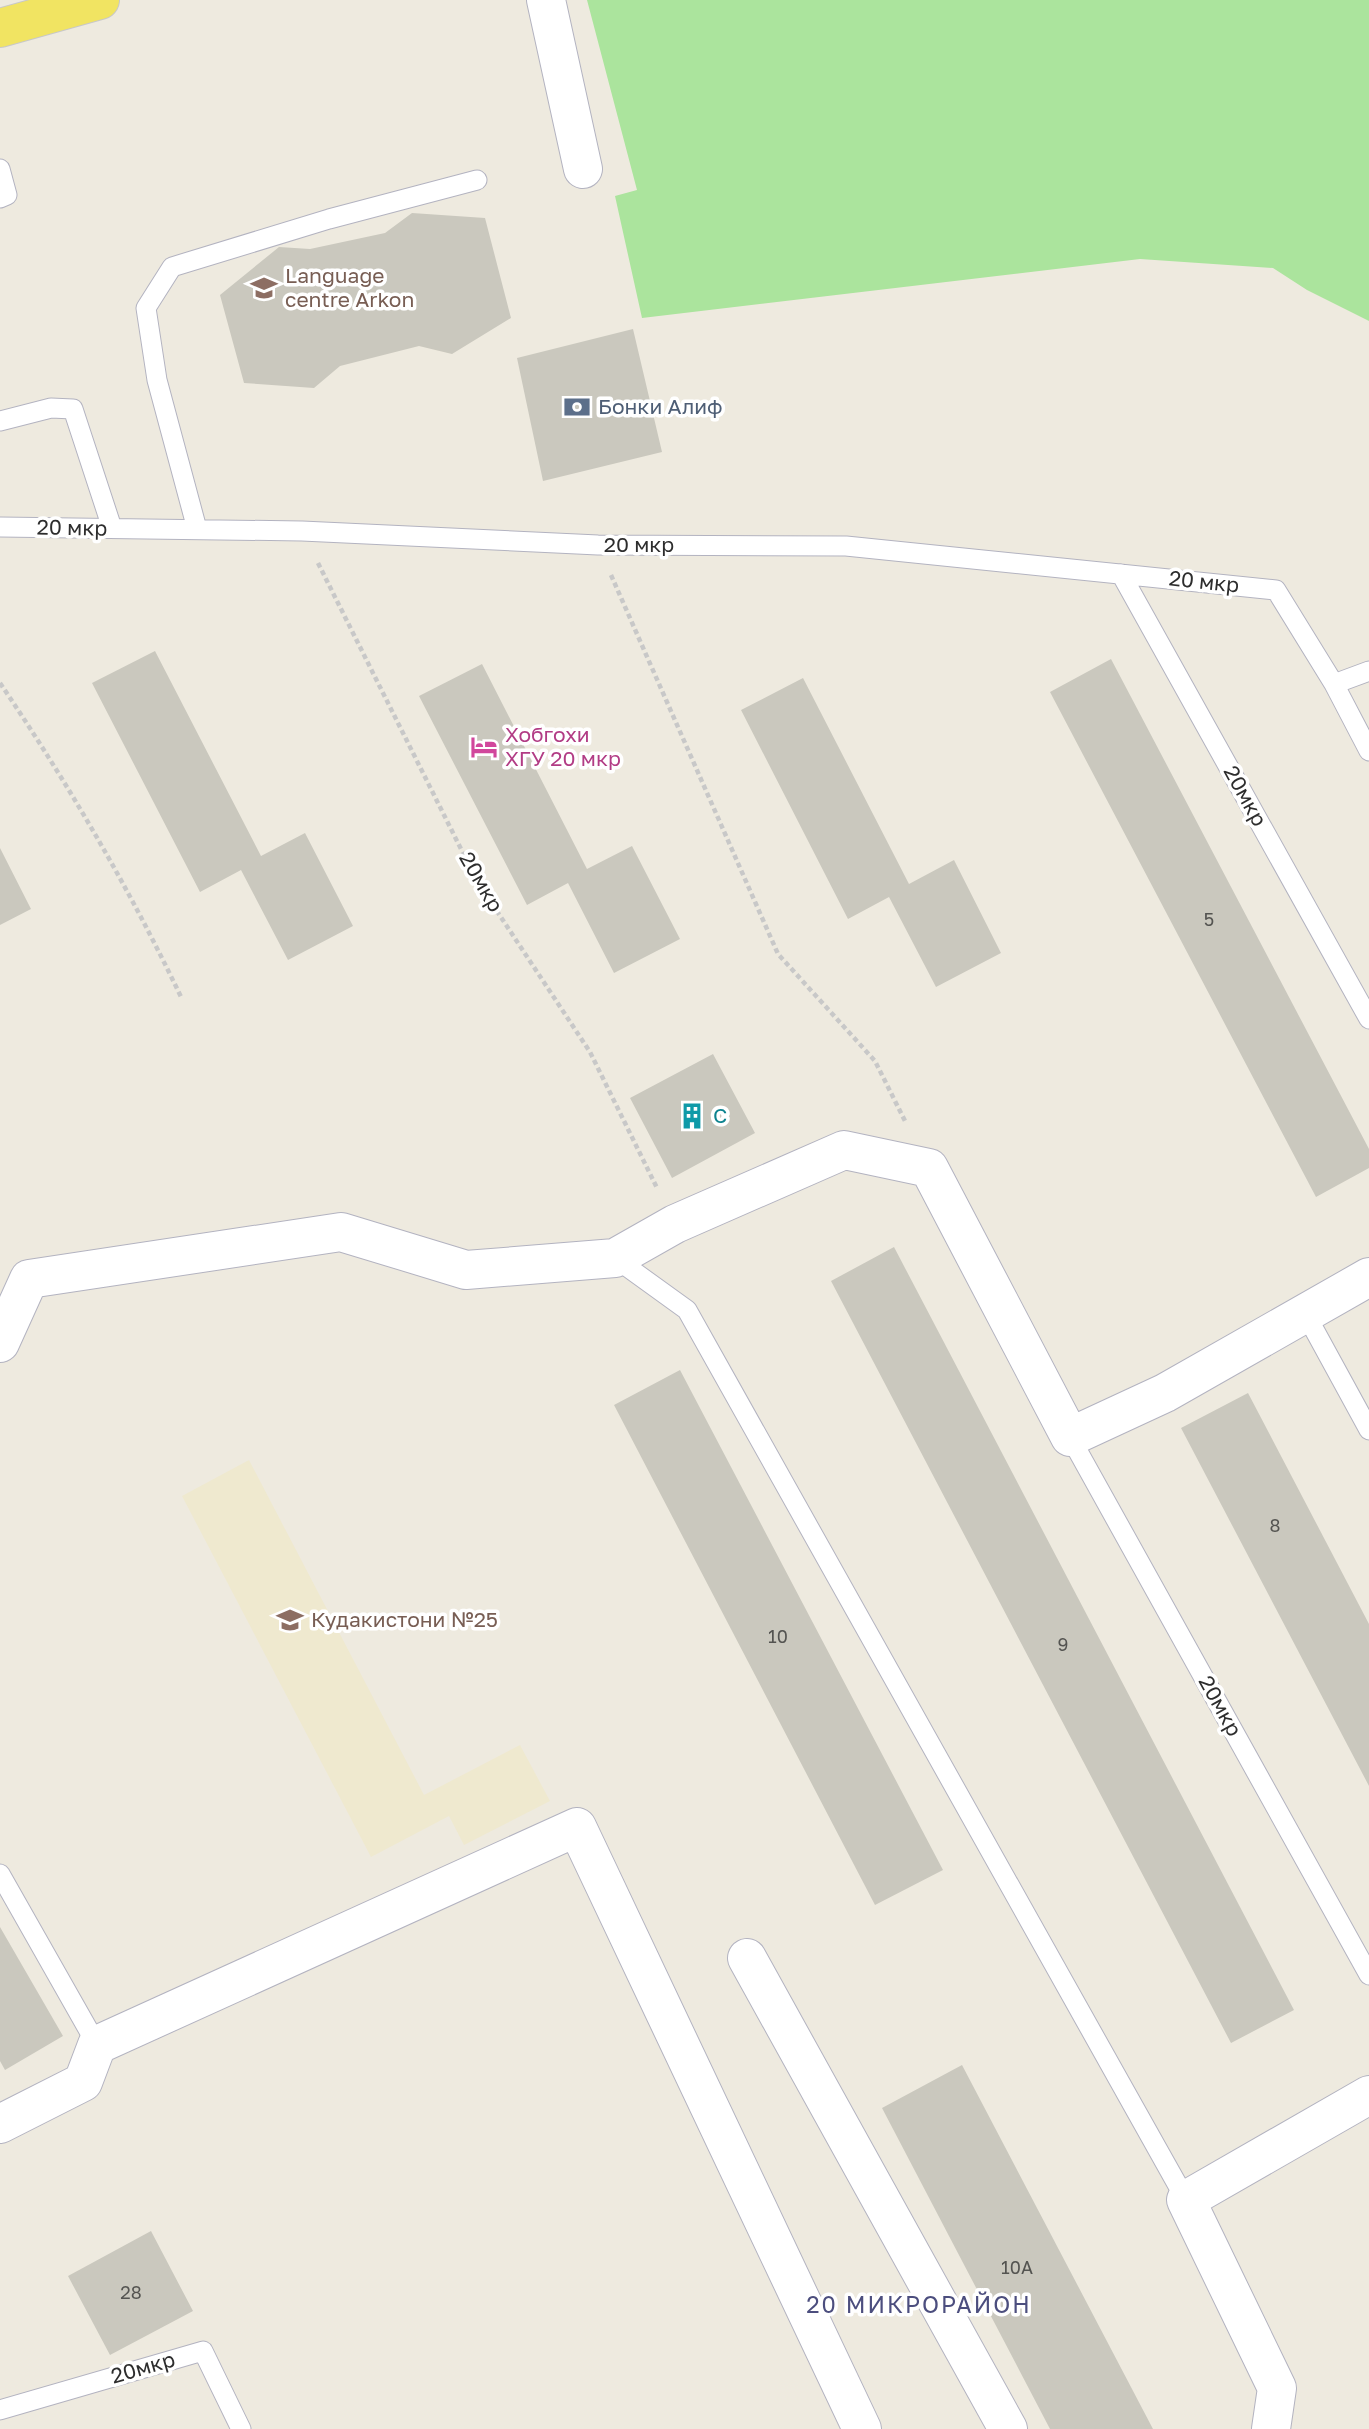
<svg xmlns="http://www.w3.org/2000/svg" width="1369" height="2429" font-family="'Golos Text',sans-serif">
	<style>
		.education { fill: #efe9cf }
		.green { fill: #abe49d }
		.building { fill: #cac8be }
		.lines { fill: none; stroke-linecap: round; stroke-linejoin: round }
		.service-casing { stroke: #b3b3c0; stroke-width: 21 }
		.minor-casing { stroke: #b3b3c0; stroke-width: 40 }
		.primary-casing { stroke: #c8c8c8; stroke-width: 40 }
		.path { stroke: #c8c8c8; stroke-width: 4.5; stroke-dasharray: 5 3.5; stroke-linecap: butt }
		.service { stroke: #fff; stroke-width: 19 }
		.minor { stroke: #fff; stroke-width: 38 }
		.primary { stroke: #f1e462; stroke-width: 38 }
		.labels { text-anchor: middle; stroke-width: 7; stroke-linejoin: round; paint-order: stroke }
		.number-label { font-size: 18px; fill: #545451 }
		.education-label { font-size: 21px; fill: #785e54; stroke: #fff; text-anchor: start }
		.service-label { font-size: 21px; fill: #4e5e75; stroke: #fff; text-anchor: start }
		.street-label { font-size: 21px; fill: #2d2d2d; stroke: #fff }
		.hotel-label { font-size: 21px; fill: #b23c85; stroke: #fff; text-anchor: start }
		.culture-label { font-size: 21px; fill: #0d838f; stroke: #fff; text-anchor: start }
		.neighbourhood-label { font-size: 23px; letter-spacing: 2px; fill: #4c4e7e; stroke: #fff }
	</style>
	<rect width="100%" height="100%" fill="#eeeadf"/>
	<path class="education" d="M249,1460L424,1795L520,1745L550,1801L464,1845L449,1816L371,1857L182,1496Z"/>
	<path class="green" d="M587,0H1369V321L1307,290L1273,268L1140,259L642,318L615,196L637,190Z"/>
	<path class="building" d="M412,213L485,218L511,318L452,354L419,346L340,366L314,388L244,383L220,295L279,247L310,249L385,233Z
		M633,329L662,452L543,481L517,358Z
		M155,651L261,856L305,833L353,926L288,960L241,870L200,892L92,683Z
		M1111,659L1369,1149V1168L1316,1197L1050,692Z
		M482,664L587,869L632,846L680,939L614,973L568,883L527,905L419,696Z
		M803,678L909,884L954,860L1001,953L936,987L889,897L848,919L741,710Z
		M0,848L31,909L0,925Z
		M713,1054L755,1133L672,1178L630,1098Z
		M894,1247L1294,2010L1231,2043L831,1281Z
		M680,1370L943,1870L875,1905L614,1405Z
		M1248,1393L1369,1624V1786L1181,1428Z
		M0,1927L63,2036L5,2070L0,2061Z
		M962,2065L1153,2429H1050L882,2108Z
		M151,2231L193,2311L110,2355L68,2276Z"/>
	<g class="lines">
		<g class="service-casing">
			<path id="service" d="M0,169L7,195L0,198
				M0,421L51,408L73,409L112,528
				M0,527L302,531L598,545L846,546L1276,590L1334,684L1369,751
				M197,529L157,380L146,308L172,267L329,219L477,180
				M1121,574L1369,1019
				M1334,684L1369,671
				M615,1258L687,1310L1186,2200
				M1304,1311L1369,1430
				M1070,1437L1369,1975
				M0,1874L97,2045
				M0,2410L203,2351L241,2429"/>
		</g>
		<g class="minor-casing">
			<path id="minor" d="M546,0L583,169
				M0,1343L29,1279L341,1232L466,1270L615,1258L675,1224L844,1150L929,1168L1070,1437L1165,1393L1369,1277
				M747,1958L1008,2429
				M0,2124L83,2082L97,2045L577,1827L862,2429
				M1271,2429L1277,2388L1186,2200L1369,2095"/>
		</g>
		<g class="primary-casing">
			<path id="primary" d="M0,28L100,0"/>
		</g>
		<path class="path" d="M318,563L477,881L590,1052L657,1188
			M611,575L778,954L875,1061L906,1123
			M0,683C69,785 129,888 182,999"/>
		<use href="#service" class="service"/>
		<use href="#minor" class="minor"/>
		<use href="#primary" class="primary"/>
	</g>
	<defs>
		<g id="school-bare" transform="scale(2.1)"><path d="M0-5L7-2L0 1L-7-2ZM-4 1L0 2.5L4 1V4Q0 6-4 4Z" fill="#8d6e63" stroke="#fff" stroke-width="2.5" paint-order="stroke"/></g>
		<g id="bank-bare" transform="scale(2.1)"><path d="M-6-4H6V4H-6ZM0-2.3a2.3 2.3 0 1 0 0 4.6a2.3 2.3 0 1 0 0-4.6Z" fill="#5c6f8a" stroke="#fff" stroke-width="2.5" paint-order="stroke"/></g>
		<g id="hotel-bare" transform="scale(2.1)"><path d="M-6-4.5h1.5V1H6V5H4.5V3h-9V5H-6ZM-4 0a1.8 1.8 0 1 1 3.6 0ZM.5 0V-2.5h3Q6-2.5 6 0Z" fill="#d1479c" stroke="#fff" stroke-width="2.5" paint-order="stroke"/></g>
		<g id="building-bare" transform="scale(2.1)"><path d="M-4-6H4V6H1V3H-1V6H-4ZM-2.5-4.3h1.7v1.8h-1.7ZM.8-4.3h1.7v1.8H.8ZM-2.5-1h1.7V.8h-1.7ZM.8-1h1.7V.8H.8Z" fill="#0f9aa8" stroke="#fff" stroke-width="2.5" paint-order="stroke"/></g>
	</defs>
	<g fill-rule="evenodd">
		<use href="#school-bare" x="264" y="288"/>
		<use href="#bank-bare" x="577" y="407"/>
		<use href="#hotel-bare" x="484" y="747"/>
		<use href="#building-bare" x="692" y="1116"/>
		<use href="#school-bare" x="290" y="1620"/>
	</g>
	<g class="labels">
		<g class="number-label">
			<text x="1209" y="926">5</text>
			<text x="1275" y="1532">8</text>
			<text x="778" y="1643">10</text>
			<text x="1063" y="1651">9</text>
			<text x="1017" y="2274">10А</text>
			<text x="131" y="2299">28</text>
		</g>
		<g class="education-label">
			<text x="285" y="283">Language<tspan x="285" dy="24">centre Arkon</tspan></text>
			<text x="311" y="1627">Кудакистони №25</text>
		</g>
		<g class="service-label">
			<text x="598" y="414">Бонки Алиф</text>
		</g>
		<g class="street-label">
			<text transform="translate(72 528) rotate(1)" y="7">20 мкр</text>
			<text x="639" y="552">20 мкр</text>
			<text transform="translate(1204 582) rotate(6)" y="7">20 мкр</text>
			<text transform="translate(1245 796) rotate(61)" y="7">20мкр</text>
			<text transform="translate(481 882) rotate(60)" y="7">20мкр</text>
			<text transform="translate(1220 1706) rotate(61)" y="7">20мкр</text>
			<text transform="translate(143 2368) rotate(-16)" y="7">20мкр</text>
		</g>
		<g class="hotel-label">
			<text x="505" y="742">Хобгохи<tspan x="505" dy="24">ХГУ 20 мкр</tspan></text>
		</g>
		<g class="culture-label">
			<text x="713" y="1123">С</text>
		</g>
		<g class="neighbourhood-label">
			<text x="919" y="2313">20 МИКРОРАЙОН</text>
		</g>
	</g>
</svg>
